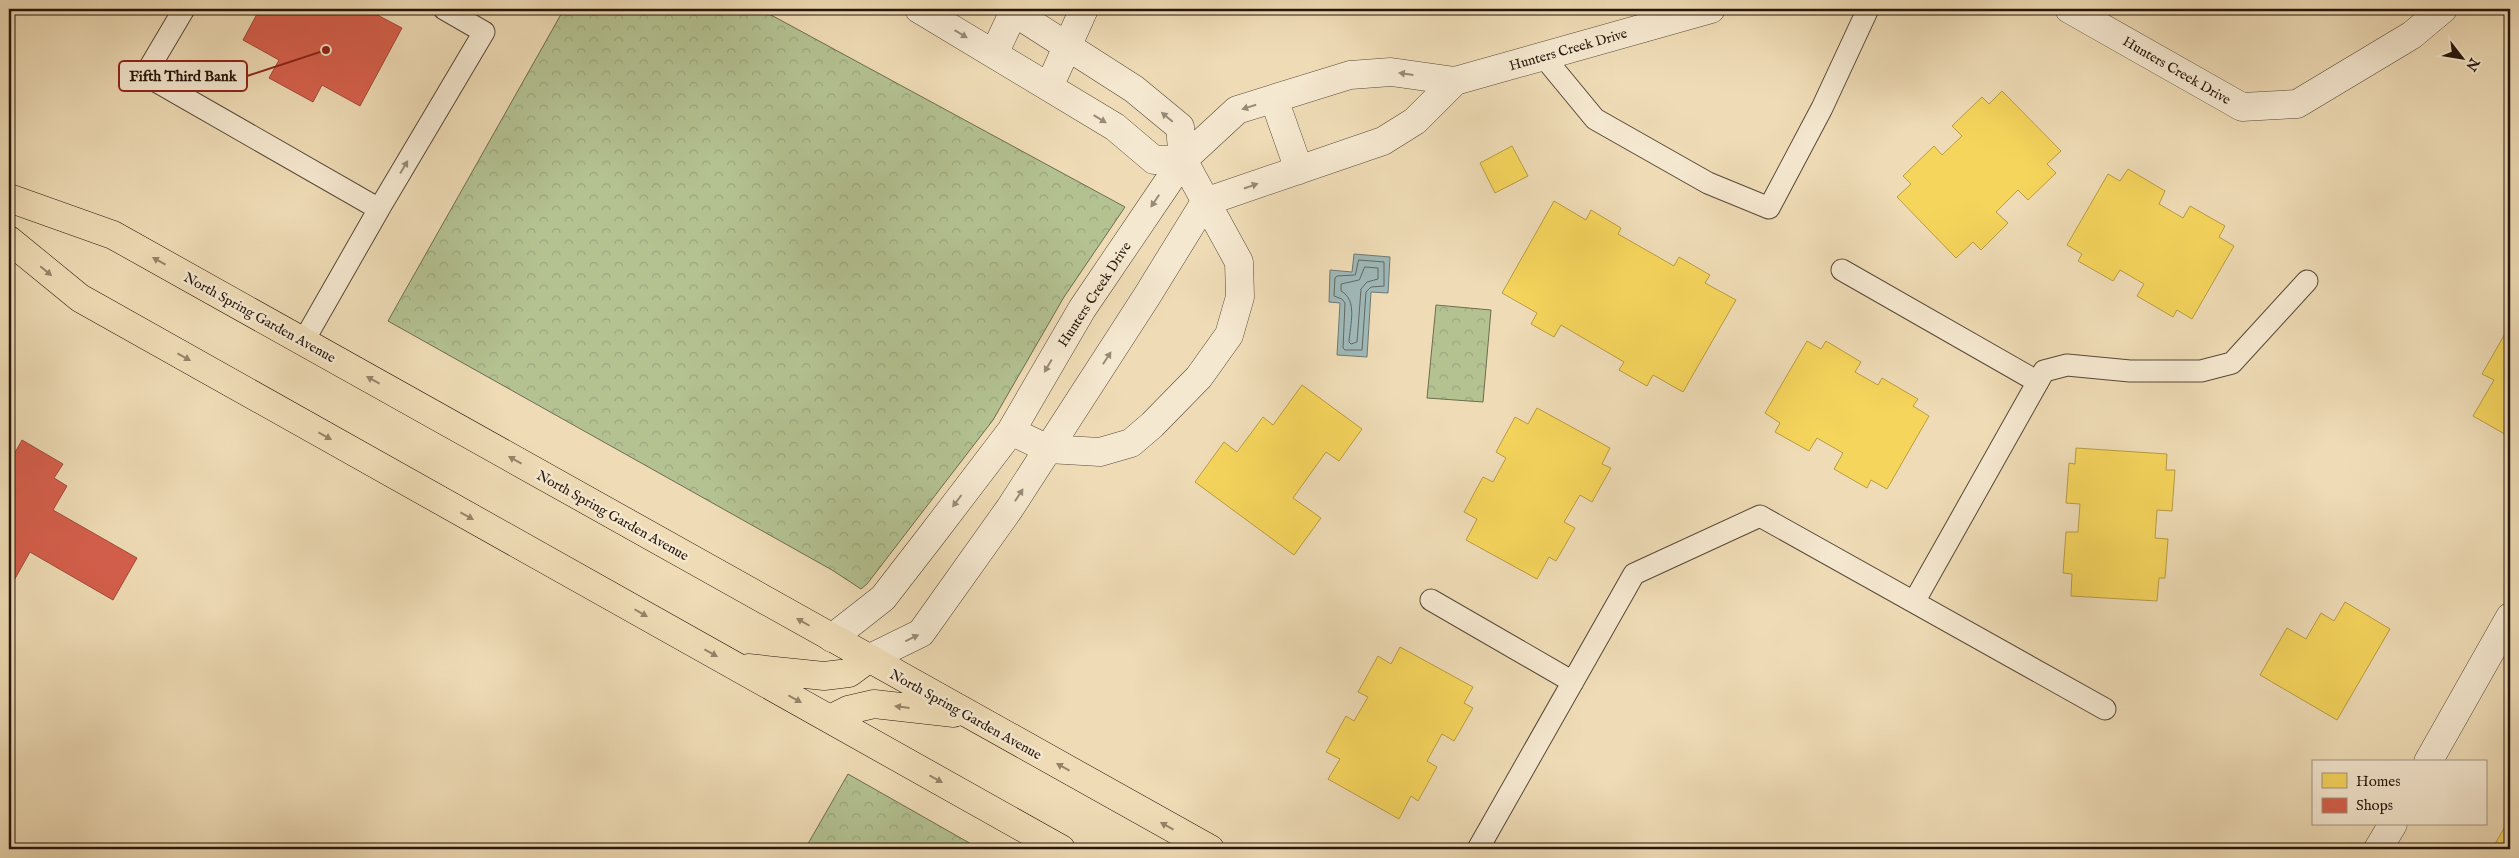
<svg xmlns="http://www.w3.org/2000/svg" width="2519" height="858" font-family="'IM FELL English',serif">
	<style>
		.forest { fill: url(#forest-crowns); stroke: #6d6c4e }
		.water { fill: #9fb9b9; stroke: #6f7873 }
		.homes { fill: #f6d55c; stroke: #b89c44 }
		.shops { fill: #d6604d; stroke: #a14a39 }
		.lines { fill: none; stroke-linecap: round; stroke-linejoin: round }
		.shore { stroke: #626862; stroke-width: 1 }
		.lane-casing { stroke: #584836; stroke-width: 23 }
		.street-casing { stroke: #584836; stroke-width: 29 }
		.highway-casing { stroke: #26160b; stroke-width: 29 }
		.lane { stroke: #f5e8d0; stroke-width: 21 }
		.street { stroke: #f5e8d0; stroke-width: 28 }
		.highway { stroke: #efdcb6; stroke-width: 28 }
		.oneway { fill: #988a77 }
		.oneway2 { fill: #958369 }
		.labels { text-anchor: middle; stroke-width: 5; stroke-linejoin: round; paint-order: stroke }
		.street-label { font-size: 14px; fill: #26160b; stroke: #f5e8d0 }
		.leader { fill: none; stroke: #8f2418; stroke-width: 2 }
		.callout-dot { fill: #8f2418; stroke: #f5e8d0; stroke-width: 2 }
		.callout { fill: #f5e8d0; stroke: #8f2418; stroke-width: 2 }
		.callout-label { font-size: 15px; text-anchor: middle; font-weight: bold; fill: #26160b }
	</style>
	<defs>
		<pattern id="forest-crowns" width="20" height="18" patternUnits="userSpaceOnUse" patternTransform="scale(1.25)"><rect width="20" height="18" fill="#b4c292"/><path d="M2 6a3 3 0 1 1 6 0M12 15a3 3 0 1 1 6 0" fill="none" stroke="#9ba67d"/></pattern>
	</defs>
	<rect width="100%" height="100%" fill="#efdcb6"/>
	<filter id="stains"><feTurbulence type="fractalNoise" baseFrequency=".004" numOctaves="4"/><feColorMatrix values="0 0 0 0 .2 0 0 0 0 .09 0 0 0 0 .02 0 0 0 .5 -.17"/></filter>
	<radialGradient id="worn" r=".72"><stop offset=".6" stop-color="#630" stop-opacity="0"/><stop offset="1" stop-color="#630" stop-opacity=".3"/></radialGradient>
	<path class="forest" d="M564,9H760L1125,207L1064,297L993,420L867,584L861,589L832,570L388,321Z
		M1436,305L1491,310L1483,402L1427,398Z
		M848,774L980,849H805Z"/>
	<path class="water" d="M1354,254L1390,257L1388,293L1371,292L1367,357L1337,355L1340,303L1329,302L1330,270L1352,272Z"/>
	<path class="homes" d="M2002,91L2061,151L2047,164L2056,173L2028,200L2018,190L1996,212L2008,223L1981,250L1973,242L1956,258L1897,197L1911,184L1903,176L1934,146L1942,155L1962,136L1952,126L1982,97L1989,104Z
		M1512,146L1528,176L1495,193L1480,163Z
		M2128,169L2165,191L2159,204L2183,218L2190,206L2225,226L2219,237L2234,246L2192,319L2177,310L2173,317L2137,296L2144,284L2120,270L2113,281L2078,261L2082,254L2067,245L2108,174L2120,181Z
		M1554,201L1586,220L1591,210L1621,228L1618,234L1674,266L1679,257L1710,275L1705,283L1736,300L1683,392L1653,375L1647,386L1619,370L1624,362L1561,325L1554,337L1531,324L1537,313L1502,293Z
		M2510,325V437L2473,416L2494,380L2482,374Z
		M1807,341L1821,349L1826,341L1861,362L1855,372L1878,385L1882,378L1918,399L1913,406L1929,416L1887,489L1871,480L1867,488L1834,469L1843,453L1817,438L1809,451L1775,432L1780,423L1765,413Z
		M1302,385L1362,429L1339,461L1326,452L1293,498L1321,518L1294,555L1195,482L1224,442L1237,452L1263,417L1273,425Z
		M1537,408L1610,448L1602,464L1611,468L1592,502L1580,495L1564,522L1575,528L1556,561L1549,557L1537,579L1466,540L1477,519L1464,512L1483,477L1493,482L1506,458L1496,452L1515,417L1528,424Z
		M2076,448L2167,454L2166,470H2175L2172,511L2157,510L2155,538L2168,539L2165,578H2159L2157,601L2071,596L2072,574L2063,573L2066,532H2078L2080,504L2066,503L2069,463L2075,464Z
		M2345,602L2390,629L2337,720L2260,675L2287,628L2306,639L2321,613L2334,621Z
		M1400,647L1473,687L1464,703L1473,708L1454,741L1442,734L1427,761L1437,767L1418,801L1411,796L1399,819L1328,779L1340,759L1326,752L1346,716L1354,721L1368,697L1358,692L1378,656L1391,664Z
		M2510,818V849H2504L2495,844Z"/>
	<path class="shops" d="M250,9H366L402,28L360,106L322,85L313,102L269,78L279,60L243,40L257,14Z
		M22,440L63,464L54,478L67,486L53,510L137,558L113,600L30,552L12,584L9,582V453L13,456Z"/>
	<g class="lines">
		<path class="shore" d="M1359,260L1384,262V286L1371,287L1366,292L1362,350H1345L1343,348L1345,303L1342,299L1334,296L1335,278L1337,276L1355,275Z
			M1365,267L1378,268V279L1367,282L1361,289L1357,342L1351,344L1349,342C1350,325 1358,300 1341,291V284L1359,280Z"/>
		<g class="lane-casing">
			<path id="lane" d="M184,9L145,75L379,209L303,342
				M1543,56L1595,119L1708,183L1769,208L1822,108L1868,9
				M379,209L484,32L444,9
				M1842,270L2038,382
				M1431,600L1573,682
				M1914,602L2044,371L2067,365L2130,371H2201L2232,363L2307,281
				M1478,849L1634,574L1760,516L2105,709"/>
		</g>
		<g class="street-casing">
			<path id="street" d="M919,9L1115,127L1154,160H1183
				M1009,9L1134,89L1180,127L1183,160L1239,262L1240,297L1229,335L1199,377L1152,425L1131,443L1100,452L1048,449L1011,431
				M2069,9L2242,107L2297,104L2412,35L2443,9
				M994,54L1015,9
				M1049,87L1084,9
				M1274,99L1299,170
				M832,638L883,598L931,536L1011,431L1082,309L1183,160L1237,110L1350,75L1391,72L1455,81L1711,9
				M868,659L921,633L1010,508L1147,296L1205,202L1383,141L1415,121L1455,81
				M2428,762L2510,617
				M2378,849L2393,824"/>
		</g>
		<g class="highway-casing">
			<path id="highway" d="M9,198L113,235L1210,849
				M9,240L80,298L1061,849
				M748,668L824,676L849,673L868,659
				M830,719L848,710L874,704L954,713"/>
		</g>
		<use href="#lane" class="lane"/>
		<use href="#street" class="street"/>
		<use href="#highway" class="highway"/>
	</g>
	<defs><path id="oneway-solid" d="M-6-.8H1V-3.2L6.5 0L1 3.2V.8H-6Z" transform="scale(1.25)"/></defs>
	<g class="oneway">
		<use href="#oneway-solid" transform="translate(961 34) rotate(31)"/>
		<use href="#oneway-solid" transform="translate(1406 74) rotate(-172)"/>
		<use href="#oneway-solid" transform="translate(1249 107) rotate(163)"/>
		<use href="#oneway-solid" transform="translate(1167 117) rotate(-140)"/>
		<use href="#oneway-solid" transform="translate(1100 119) rotate(31)"/>
		<use href="#oneway-solid" transform="translate(404 167) rotate(-59)"/>
		<use href="#oneway-solid" transform="translate(1251 186) rotate(-19)"/>
		<use href="#oneway-solid" transform="translate(1155 201) rotate(124)"/>
		<use href="#oneway-solid" transform="translate(1107 358) rotate(-57)"/>
		<use href="#oneway-solid" transform="translate(1048 366) rotate(120)"/>
		<use href="#oneway-solid" transform="translate(1019 495) rotate(-57)"/>
		<use href="#oneway-solid" transform="translate(957 501) rotate(127)"/>
		<use href="#oneway-solid" transform="translate(912 638) rotate(-26)"/>
	</g>
	<g class="oneway2">
		<use href="#oneway-solid" transform="translate(159 261) rotate(-151)"/>
		<use href="#oneway-solid" transform="translate(46 271) rotate(40)"/>
		<use href="#oneway-solid" transform="translate(184 357) rotate(29)"/>
		<use href="#oneway-solid" transform="translate(373 380) rotate(-151)"/>
		<use href="#oneway-solid" transform="translate(325 436) rotate(29)"/>
		<use href="#oneway-solid" transform="translate(515 460) rotate(-151)"/>
		<use href="#oneway-solid" transform="translate(467 516) rotate(29)"/>
		<use href="#oneway-solid" transform="translate(641 613) rotate(30)"/>
		<use href="#oneway-solid" transform="translate(803 622) rotate(-150)"/>
		<use href="#oneway-solid" transform="translate(711 653) rotate(29)"/>
		<use href="#oneway-solid" transform="translate(795 699) rotate(29)"/>
		<use href="#oneway-solid" transform="translate(902 707) rotate(-173)"/>
		<use href="#oneway-solid" transform="translate(1063 767) rotate(-151)"/>
		<use href="#oneway-solid" transform="translate(936 779) rotate(29)"/>
		<use href="#oneway-solid" transform="translate(1167 826) rotate(-151)"/>
	</g>
	<g class="labels">
		<g class="street-label">
			<text transform="translate(1568 49) rotate(-16)" y="5">Hunters Creek Drive</text>
			<text transform="translate(2177 70) rotate(30)" y="5">Hunters Creek Drive</text>
			<text transform="translate(1094 294) rotate(-57)" y="5">Hunters Creek Drive</text>
			<text transform="translate(260 317) rotate(29)" y="5">North Spring Garden Avenue</text>
			<text transform="translate(613 515) rotate(29)" y="5">North Spring Garden Avenue</text>
			<text transform="translate(966 714) rotate(29)" y="5">North Spring Garden Avenue</text>
		</g>
	</g>
	<path class="leader" d="M326 50L247 76"/>
	<circle class="callout-dot" cx="326" cy="50" r="5"/>
	<rect class="callout" x="119" y="61" width="128" height="30" rx="5"/>
	<g class="callout-label">
		<text x="183" y="81">Fifth Third Bank</text>
	</g>
	<rect width="2519" height="858" fill="none" stroke="#efdcb6" stroke-width="30"/>
	<rect x="10" y="10" width="2499" height="838" fill="none" stroke="#26160b" stroke-width="2.5"/>
	<rect x="15" y="15" width="2489" height="828" fill="none" stroke="#26160b"/>
	<rect x="2312" y="760" width="175" height="65" fill="#f5e8d0" stroke="#a29481"/>
	<rect x="2322" y="773" width="25" height="15" fill="#f6d55c" stroke="#a29481"/>
	<text x="2356" y="786" font-size="15" fill="#26160b">Homes</text>
	<rect x="2322" y="798" width="25" height="15" fill="#d6604d" stroke="#a29481"/>
	<text x="2356" y="810" font-size="15" fill="#26160b">Shops</text>
	<g transform="translate(2462 58) rotate(121)" stroke="#f5e8d0" stroke-width="4" paint-order="stroke">
	<path d="M0-4L9 19L0 12L-9 19Z" fill="#26160b"/>
	<text y="-8" font-size="14" font-weight="bold" text-anchor="middle" fill="#26160b">N</text>
	</g>
	<rect width="100%" height="100%" filter="url(#stains)"/>
	<rect width="100%" height="100%" fill="url(#worn)"/>
</svg>
